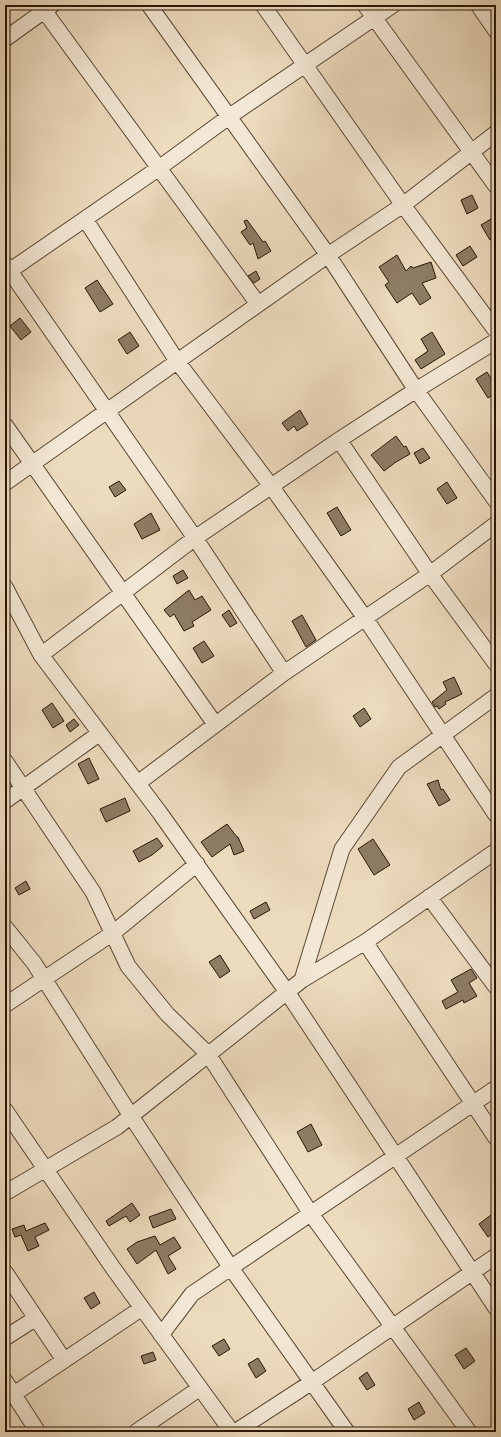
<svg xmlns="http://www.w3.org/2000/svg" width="501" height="1437" font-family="Alegreya,serif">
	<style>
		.building { fill: #8e7c65; stroke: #281605 }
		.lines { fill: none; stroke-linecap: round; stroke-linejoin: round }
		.minor-casing { stroke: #594733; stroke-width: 17 }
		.minor { stroke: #f3e8d5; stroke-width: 15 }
	</style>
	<rect width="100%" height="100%" fill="#eddbbe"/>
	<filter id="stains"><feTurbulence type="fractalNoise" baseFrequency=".005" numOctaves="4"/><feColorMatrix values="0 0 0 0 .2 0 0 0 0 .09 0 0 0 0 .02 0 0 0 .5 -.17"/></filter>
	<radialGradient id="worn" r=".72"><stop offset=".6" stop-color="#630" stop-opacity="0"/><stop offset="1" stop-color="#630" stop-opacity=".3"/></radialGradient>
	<path class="building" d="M472,195L478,208L467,214L461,200Z
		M491,219L496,227V236L490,240L481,225Z
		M247,220L263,242L265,241L271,251L258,259L253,243L250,245L241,232L247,228L244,221Z
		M470,246L477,257L463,266L456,255Z
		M397,255L406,271L411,266L413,268L431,262L436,278L422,283L431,298L420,305L412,293L397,303L385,285L389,282L379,267Z
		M256,271L260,279L254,283L248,276Z
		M97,280L113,304L100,312L85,288Z
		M20,318L31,332L21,340L10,326Z
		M130,332L139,346L127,354L118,340Z
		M432,332L445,354L421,369L415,360L428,351L421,339Z
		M487,372L496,387V393L488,398L476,379Z
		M300,410L308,424L297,431L294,426L288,431L282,423Z
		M396,436L404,447L406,446L410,454L396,462L384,471L371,455Z
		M423,448L430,458L420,464L414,453Z
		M119,481L126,490L115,497L109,487Z
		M447,482L457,498L447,504L437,489Z
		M337,507L351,530L341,536L327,513Z
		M151,513L160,530L142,539L134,524Z
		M183,570L188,578L177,584L173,576Z
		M189,590L195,600L202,596L211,610L192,622L194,626L184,631L174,614L170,617L164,610Z
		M229,610L237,623L230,627L222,615Z
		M302,615L316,640L306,647L292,621Z
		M204,641L214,656L202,663L193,648Z
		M454,677L462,694L445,702L446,704L439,709L437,706L435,707L432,702L447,690L443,682Z
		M52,703L64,721L53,728L42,710Z
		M364,708L371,719L360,727L353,716Z
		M74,719L79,725L70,732L66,725Z
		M89,758L99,779L88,784L78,764Z
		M438,780L441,790L443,789L450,800L439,806L427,784Z
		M125,798L130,811L106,822L100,809Z
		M227,824L237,837H238L244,851L234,855L230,844L212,857L201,842Z
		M157,838L163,846L152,855L139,862L133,851Z
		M373,839L390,865L374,875L358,849Z
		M26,881L30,889L19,895L15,888Z
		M266,902L270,910L254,919L250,911Z
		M220,955L230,971L220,978L209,962Z
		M471,969L477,978L469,983L477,996L464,1003L463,1000L446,1009L442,1001L458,992L451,980Z
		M311,1124L322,1145L308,1152L297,1132Z
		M132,1203L140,1215L130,1222L126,1216L109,1226L106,1221Z
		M171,1209L176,1219L153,1228L149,1217Z
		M491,1215L496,1222V1231L488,1237L479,1224Z
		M45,1223L49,1230L35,1237L39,1246L28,1251L21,1235L15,1237L12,1229L24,1225L26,1231Z
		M155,1236L160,1245L174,1237L181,1248L168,1256L176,1269L168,1274L156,1250L137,1264L127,1249L137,1242Z
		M94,1292L100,1303L91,1309L84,1298Z
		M224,1339L230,1349L219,1356L212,1346Z
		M466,1348L475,1361L464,1369L455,1355Z
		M153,1352L156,1360L144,1364L141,1356Z
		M258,1358L266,1371L256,1378L248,1364Z
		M367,1372L375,1385L367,1390L359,1378Z
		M419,1402L425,1413L414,1420L408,1409Z"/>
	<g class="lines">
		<g class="minor-casing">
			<path id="minor" d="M40,5L258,304
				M149,5L328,255L416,390L496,501
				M263,5L403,205L496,331
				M365,5L496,186
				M478,5L496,31
				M5,39L51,6
				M85,219L177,361L271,486L365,618L496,815
				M5,264L195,538L284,673
				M5,274L159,168L230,116L393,5
				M5,425L215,724
				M339,440L430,574L496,664
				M5,483L328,255L403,205L496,133
				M5,587L41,655L160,813L287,992L496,1308
				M41,655L195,538L339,440L416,390L496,341
				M5,761L93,892L128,966L167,1014L208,1054L311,1214L469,1432
				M138,783L284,673L430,574L496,524
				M5,801L100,733
				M429,897L496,987
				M5,927L34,963L131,1116L231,1268L347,1432
				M365,942L496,1138
				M302,980L342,849L399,767L496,696
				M5,1005L113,933L197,864
				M5,1110L113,1268L232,1432
				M5,1193L117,1127L302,980L365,942L496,851
				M5,1272L64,1360
				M161,1335L192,1294L496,1088
				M5,1338L36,1318
				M5,1381L38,1432
				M14,1394L142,1308
				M136,1432L200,1388
				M235,1432L312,1382L496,1256"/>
		</g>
		<use href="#minor" class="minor"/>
	</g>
	<rect width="501" height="1437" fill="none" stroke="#eddbbe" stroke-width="20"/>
	<rect x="6" y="6" width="489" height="1425" fill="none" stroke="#281605" stroke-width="2"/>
	<rect x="10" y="10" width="481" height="1417" fill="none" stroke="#281605"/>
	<rect width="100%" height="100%" filter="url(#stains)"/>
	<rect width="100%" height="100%" fill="url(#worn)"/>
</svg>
